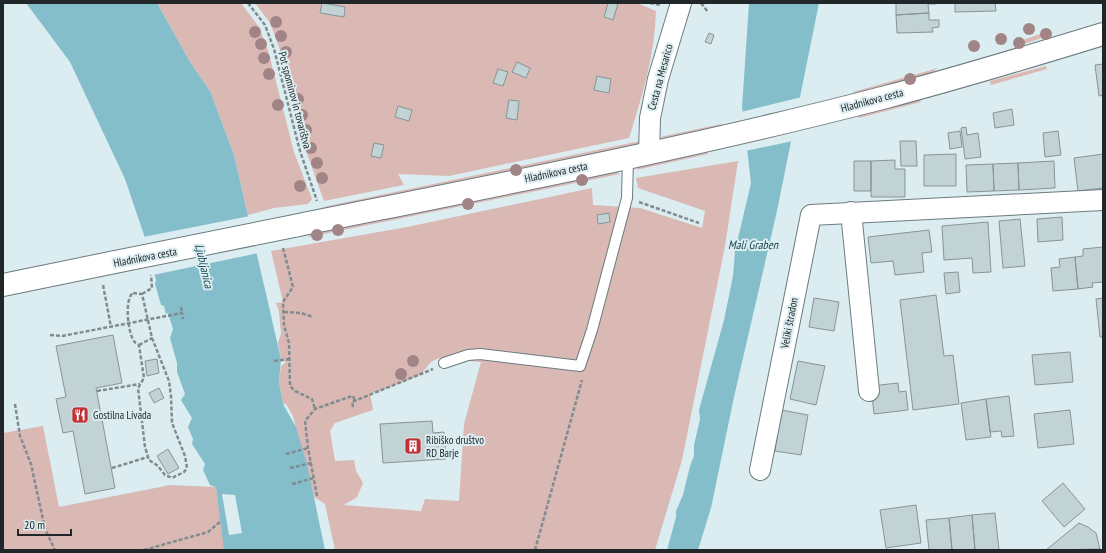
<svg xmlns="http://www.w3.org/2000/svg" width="1106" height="553" font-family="'PT Sans Narrow',sans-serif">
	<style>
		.green { fill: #dab8b4; fill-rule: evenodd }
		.water { fill: #84becb }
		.pier { fill: #dcedf1 }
		.building { fill: #c2d3d6; stroke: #859598 }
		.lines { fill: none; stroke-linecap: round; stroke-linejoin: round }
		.service-casing { stroke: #6c7b7e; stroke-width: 12 }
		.minor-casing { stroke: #6c7b7e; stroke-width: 22 }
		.secondary-casing { stroke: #6c7b7e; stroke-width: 24 }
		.path { stroke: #808c8f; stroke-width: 2.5; stroke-dasharray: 4 2; stroke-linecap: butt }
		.service { stroke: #fff; stroke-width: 10 }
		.minor { stroke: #fff; stroke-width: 20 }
		.secondary { stroke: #fff; stroke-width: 22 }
		.secondary-bridge-casing { stroke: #6c7b7e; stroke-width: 24; stroke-linecap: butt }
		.secondary-bridge { stroke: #fff; stroke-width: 22 }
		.tree { fill: #a18586 }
		.labels { text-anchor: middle; stroke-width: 4; stroke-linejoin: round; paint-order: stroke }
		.street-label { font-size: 11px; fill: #212729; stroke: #dcedf1 }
		.poi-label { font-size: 11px; fill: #212729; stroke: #dcedf1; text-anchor: start }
		.water-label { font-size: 12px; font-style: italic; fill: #144852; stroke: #dcedf1 }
	</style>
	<rect width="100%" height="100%" fill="#dcedf1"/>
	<path class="green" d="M157,3H241L259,27L268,50L294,152L312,199L308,204L274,208L248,215L234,155L210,91L190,62Z
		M255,3H637L656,11C655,54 642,97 629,138L449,176L398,174L404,185L324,201L306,151L279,47L270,23Z
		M1049,31L1050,35L1015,47L1014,43Z
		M1046,66L1047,69L991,85L990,81Z
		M938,68L930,74L853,95V92Z
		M920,99L921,102L859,118L858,114Z
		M721,124L722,127L664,139L660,137Z
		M640,141L637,145L317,212L318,209L328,206Z
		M707,150L708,154L636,170L641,165Z
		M738,161L725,246L682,460L655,550H335L325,504L314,497L293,416L286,404H283L279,382L281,366L286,362L281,359L278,343L281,334L279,312L276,303L283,302L271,251L407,227L592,188L593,205L640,208L702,228L705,211L638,188L636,178ZM439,358L481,362L464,424L459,501L425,499L421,511L344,505L357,497L363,483L356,471L354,460L335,461L330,431L335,423L373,410L370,393L378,392L420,375L431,362Z
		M615,171L620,174L309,237L308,233Z
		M43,426L59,507L170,485L216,487L225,550H3V433Z"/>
	<path class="water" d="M26,3H157L190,62L210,91L234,155L281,359L279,382L283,404L296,427L307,464L325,550H224L216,487L210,485L203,470L205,464L192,444L193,439L188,427L192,418L181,400L185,394L177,372V363L170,338L173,329L168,313L166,314L164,306L161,305L155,284L156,280L144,235L125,179L70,62Z
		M749,3H819L777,211L734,397L711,508L698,550H667L676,517V511L683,495L690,466L694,456V445L700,419L699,410L724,320L733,276L735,251L751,183L742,107Z"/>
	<path class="pier" d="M802,97L793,141L745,151L741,112Z
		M250,216L259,253L153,275L143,237Z
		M222,494L235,495L242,533L229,535Z"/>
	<path class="building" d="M322,3L345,7L344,17L320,13Z
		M608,3L618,4L613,20L604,17Z
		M896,3H936V4H928L929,13L896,15Z
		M955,3H995L996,11L955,12Z
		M929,13V20H939V27L932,28L933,32L897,33L896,15Z
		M709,33L714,35L711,44L705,42Z
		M517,62L530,68L526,78L512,72Z
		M1103,64V95L1099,96L1095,65Z
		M498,69L508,72L503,86L493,83Z
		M597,76L611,79L609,93L594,90Z
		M509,100L519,101L517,120L506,118Z
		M398,106L412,110L409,121L395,117Z
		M1012,109L1014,125L995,128L993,113Z
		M966,127L967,135L978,133L981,157L965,159L961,128Z
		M960,131L962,147L950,149L948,133Z
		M1058,131L1061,155L1045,157L1043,133Z
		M900,141H916L917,166H901Z
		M374,143L384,145L381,158L371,156Z
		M956,154V186H924V155Z
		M1103,154V188L1078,191L1074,158Z
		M895,160V169H905V197H871V161Z
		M854,161H871V191H854Z
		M1054,161L1055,188L1019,190L1018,163Z
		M1018,163L1019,190L994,191L993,164Z
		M993,164L994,191L967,192L966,165Z
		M609,213L610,222L598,224L597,215Z
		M1062,217L1063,240L1038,242L1037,219Z
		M1020,219L1025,266L1003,268L999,221Z
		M988,222L991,272L973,273L972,258L944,260L942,226Z
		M929,230L932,252L922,253L924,272L895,275L893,261L871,263L868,237Z
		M1103,247V282L1092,283L1093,287L1078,289L1075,257L1083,256V249Z
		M1075,257L1078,289L1053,291L1051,268L1060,267L1059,259Z
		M958,272L960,292L946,294L944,273Z
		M936,295L944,356L953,355L959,404L913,410L900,300Z
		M814,298L839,302L834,331L809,327Z
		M1103,298V337H1100L1096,299Z
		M113,335L122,383L96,388L115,488L85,494L73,431L63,433L56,399L66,397L56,346Z
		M1070,352L1073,382L1035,385L1032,355Z
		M157,359L159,373L147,376L145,361Z
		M798,361L825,366L816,405L790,399Z
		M898,383L899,392L906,391L908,410L874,414L871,386Z
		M159,388L164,398L154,403L149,393Z
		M1009,396L1014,436L1002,437L1001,431L990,432L986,399Z
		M986,399L991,437L966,440L961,403Z
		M781,410L808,415L801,455L775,451Z
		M1070,410L1074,444L1038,448L1034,414Z
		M432,421L433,433L444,432L446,459L383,463L380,424Z
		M168,449L179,468L168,474L157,456Z
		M1063,483L1085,509L1064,527L1042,501Z
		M916,505L921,543L886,548L880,510Z
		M995,513L999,550H975L972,515Z
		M972,515L975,550H952L949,518Z
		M949,518L952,550H929L926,520Z
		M1079,523L1088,527L1096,533L1100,549L1046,550Z"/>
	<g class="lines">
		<g class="service-casing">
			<path id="service" d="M444,363L468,355L480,354L580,366L592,330L627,198L628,158"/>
		</g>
		<g class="minor-casing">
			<path id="minor" d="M649,153L650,118L658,79L681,3
				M851,212L869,391
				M760,470L811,215L1103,200"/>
		</g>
		<g class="secondary-casing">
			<path id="secondary" d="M294,226C492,186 691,148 886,97C959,78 1031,56 1103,34
				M3,285L115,262"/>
		</g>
		<path class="path" d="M248,3L265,25L274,49L300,151L317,201
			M650,3L661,5
			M701,3L708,12
			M639,202L699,223
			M283,248L293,287L283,302L284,325L289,343L290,386L295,391L312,399L315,409
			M103,285L111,327
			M133,293L142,294L152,338L169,381L171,396L172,423L185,456L187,468L184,472L172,478L165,475L158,466L149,460L145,447L138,388L144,378L139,345C137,344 135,343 134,341C128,333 124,299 133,293Z
			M142,294L152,288L151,275
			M181,307L182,313
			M284,312L301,313L313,317
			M50,335L62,336L182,313L183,319
			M139,345L152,338
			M274,361L289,359
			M97,391L140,384
			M15,404L20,436L31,464L45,529L55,550
			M353,407L352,402L433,369
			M286,454L308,448
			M112,468L148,457
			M290,468L311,463
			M292,484L314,478
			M317,496L308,448L305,421L315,409L349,397L353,396L355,401
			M144,550L208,532L220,522
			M535,550L582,380"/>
		<use href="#service" class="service"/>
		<use href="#minor" class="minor"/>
		<use href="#secondary" class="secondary"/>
		<g class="secondary-bridge-casing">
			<path id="secondary-bridge" d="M115,262L294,226"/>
		</g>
		<use href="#secondary-bridge" class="secondary-bridge"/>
	</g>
	<g class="tree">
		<circle cx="276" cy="22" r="6"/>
		<circle cx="1029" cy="29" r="6"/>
		<circle cx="255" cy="32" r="6"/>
		<circle cx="1046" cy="34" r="6"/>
		<circle cx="281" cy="36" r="6"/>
		<circle cx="1001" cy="39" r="6"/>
		<circle cx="1019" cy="43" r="6"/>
		<circle cx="261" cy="44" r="6"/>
		<circle cx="974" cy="46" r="6"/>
		<circle cx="286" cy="52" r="6"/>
		<circle cx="264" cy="58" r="6"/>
		<circle cx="269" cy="74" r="6"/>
		<circle cx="910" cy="79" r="6"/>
		<circle cx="298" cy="99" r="6"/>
		<circle cx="278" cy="105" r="6"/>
		<circle cx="302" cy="115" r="6"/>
		<circle cx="306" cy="130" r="6"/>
		<circle cx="311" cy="148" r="6"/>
		<circle cx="317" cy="163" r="6"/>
		<circle cx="516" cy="170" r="6"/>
		<circle cx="322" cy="178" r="6"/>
		<circle cx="582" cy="180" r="6"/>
		<circle cx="300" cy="186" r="6"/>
		<circle cx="468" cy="204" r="6"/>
		<circle cx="338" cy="230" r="6"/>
		<circle cx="317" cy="235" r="6"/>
		<circle cx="413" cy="361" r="6"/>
		<circle cx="401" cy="374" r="6"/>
	</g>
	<defs>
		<g id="restaurant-square" transform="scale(0.9)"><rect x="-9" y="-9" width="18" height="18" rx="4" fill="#c03134" stroke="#dcedf1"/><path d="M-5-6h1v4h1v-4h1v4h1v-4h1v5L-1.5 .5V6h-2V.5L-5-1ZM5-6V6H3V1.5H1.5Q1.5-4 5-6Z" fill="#fff"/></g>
		<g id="building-square" transform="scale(0.9)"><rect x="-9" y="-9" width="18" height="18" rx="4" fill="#c03134" stroke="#dcedf1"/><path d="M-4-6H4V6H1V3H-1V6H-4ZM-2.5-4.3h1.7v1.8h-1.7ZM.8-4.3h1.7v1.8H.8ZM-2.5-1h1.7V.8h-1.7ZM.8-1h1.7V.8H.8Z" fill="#fff"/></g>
	</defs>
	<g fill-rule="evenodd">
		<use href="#restaurant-square" x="80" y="415"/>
		<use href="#building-square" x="413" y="446"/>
	</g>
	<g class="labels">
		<g class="street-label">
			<text transform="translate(660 77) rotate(-75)" y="4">Cesta na Mesarico</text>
			<text transform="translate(295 100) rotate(75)" y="4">Pot spominov in tovarištva</text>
			<text transform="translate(872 100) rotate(-15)" y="4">Hladnikova cesta</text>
			<text transform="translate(556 172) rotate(-12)" y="4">Hladnikova cesta</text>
			<text transform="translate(145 257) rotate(-11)" y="4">Hladnikova cesta</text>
			<text transform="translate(789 323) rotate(-79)" y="4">Veliki štradon</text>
		</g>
		<g class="poi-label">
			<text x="93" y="419">Gostilna Livada</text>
			<text x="426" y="444">Ribiško društvo<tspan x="426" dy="13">RD Barje</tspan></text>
		</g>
		<g class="water-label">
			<text x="753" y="249">Mali Graben</text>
			<text transform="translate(204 266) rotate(77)" y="4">Ljubljanica</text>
		</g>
	</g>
	<rect width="1106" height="553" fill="none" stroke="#212729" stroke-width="8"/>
	<path d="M18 529v6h53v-6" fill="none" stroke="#212729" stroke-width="2"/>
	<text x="24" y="529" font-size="12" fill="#212729" stroke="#dcedf1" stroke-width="3" paint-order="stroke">20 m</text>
</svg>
